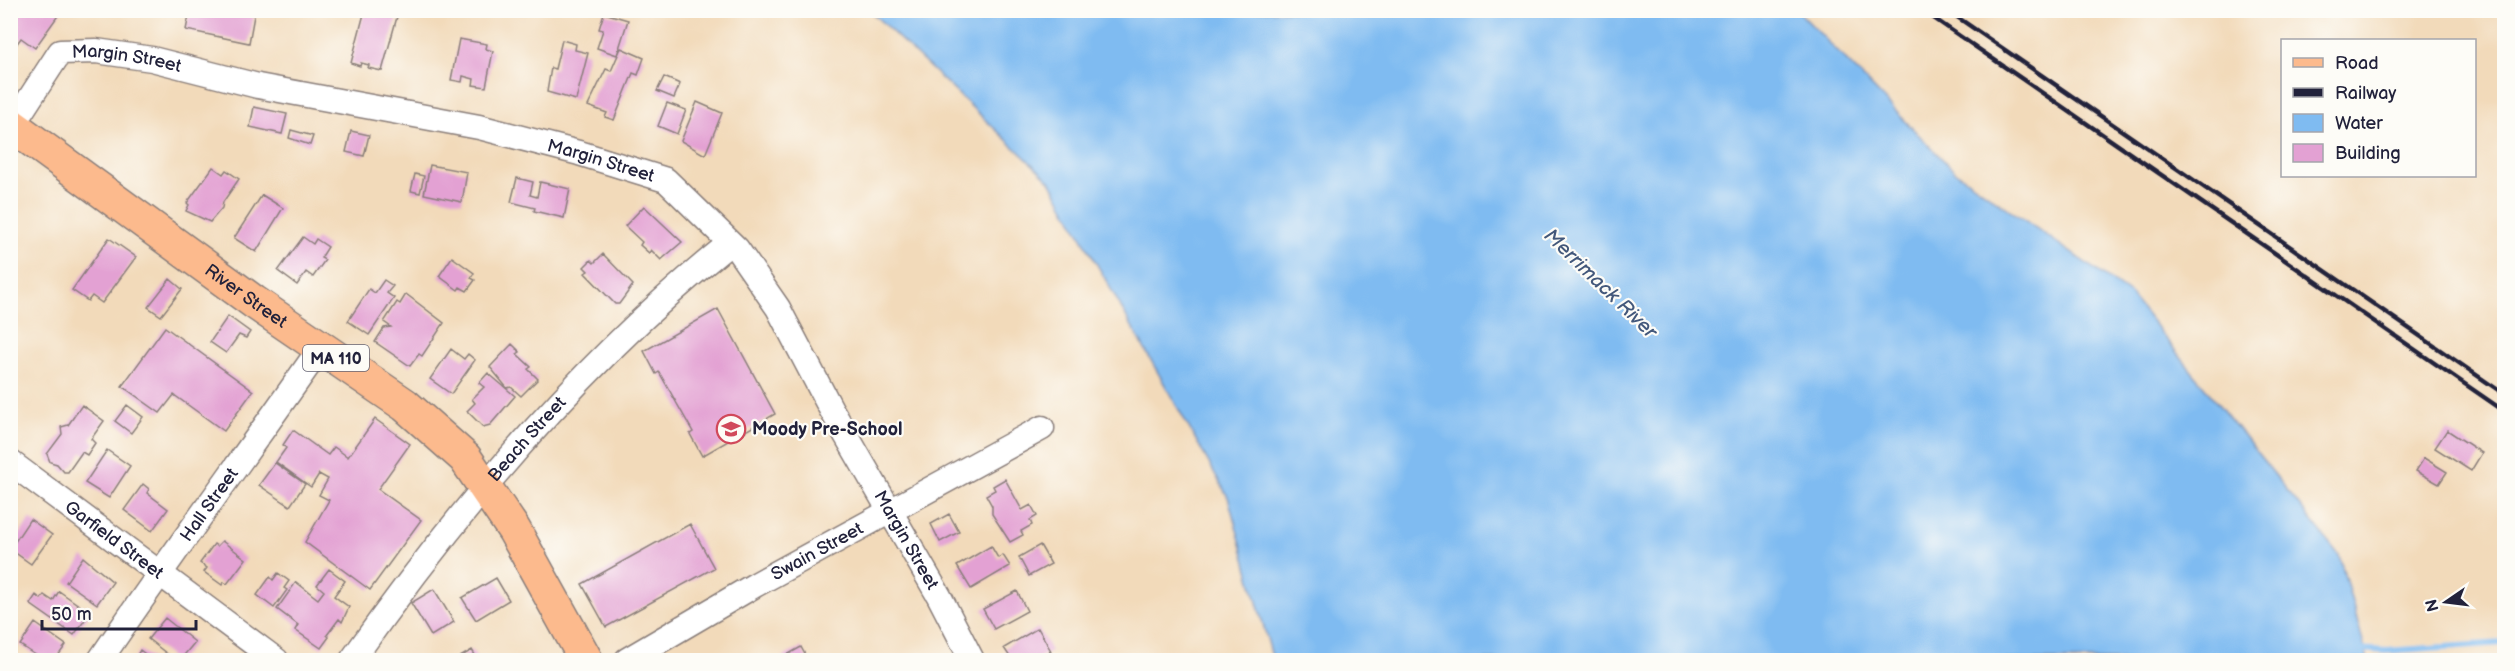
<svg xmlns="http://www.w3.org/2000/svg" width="2515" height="671" font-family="'Balsamiq Sans',sans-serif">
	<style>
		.water { fill: #7fbbf1; stroke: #506e96; stroke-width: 1.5 }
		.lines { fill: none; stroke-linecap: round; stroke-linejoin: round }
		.stream { stroke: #7fbbf1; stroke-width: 6 }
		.building { fill: #e3a1d3 }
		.street-casing { stroke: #8a7e7a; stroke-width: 27 }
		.primary-casing { stroke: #8a7e7a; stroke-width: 36 }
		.street { stroke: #fff; stroke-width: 24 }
		.primary { stroke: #fcba8d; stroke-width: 33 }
		.rail { stroke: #22223b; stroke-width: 4.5 }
		.labels { text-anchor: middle; stroke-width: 4.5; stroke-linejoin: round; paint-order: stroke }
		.shield { fill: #fdfcf7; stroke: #646373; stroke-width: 1.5 }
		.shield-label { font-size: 16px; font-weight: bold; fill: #22223b }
		.street-label { font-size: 18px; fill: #22223b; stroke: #fdfcf7 }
		.poi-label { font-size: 18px; font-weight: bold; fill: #22223b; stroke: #fdfcf7; text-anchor: start }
		.water-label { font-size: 20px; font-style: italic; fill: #43587b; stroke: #fdfcf7 }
	</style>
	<rect width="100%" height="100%" fill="#fdfcf7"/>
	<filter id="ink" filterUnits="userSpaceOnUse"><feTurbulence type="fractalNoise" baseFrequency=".0167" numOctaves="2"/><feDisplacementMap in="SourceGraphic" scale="12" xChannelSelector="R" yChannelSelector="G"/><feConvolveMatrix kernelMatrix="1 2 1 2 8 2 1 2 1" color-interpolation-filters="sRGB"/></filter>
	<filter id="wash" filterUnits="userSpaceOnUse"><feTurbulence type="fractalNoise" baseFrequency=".008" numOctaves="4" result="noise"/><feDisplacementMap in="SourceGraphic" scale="24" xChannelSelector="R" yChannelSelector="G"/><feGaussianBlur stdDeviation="1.35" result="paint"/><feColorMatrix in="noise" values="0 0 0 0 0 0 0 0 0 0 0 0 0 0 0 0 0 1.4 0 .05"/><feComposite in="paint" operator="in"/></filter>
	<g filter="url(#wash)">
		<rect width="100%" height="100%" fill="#f2daba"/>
		<path class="water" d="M870,11H1798L1953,170L2130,294L2339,555L2368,660H1273L1228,497L1050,181Z"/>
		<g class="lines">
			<path class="stream" d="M2358,649L2386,651L2504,643"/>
		</g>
		<g id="blocks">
			<path class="building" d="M10,10H62L35,48L21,38L10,53Z
				M190,10H255L249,43L186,30Z
				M365,10L397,17L382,71L368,68L369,65L361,63L360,66L351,63Z
				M604,13L628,20L617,55L597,48L603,30L599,29Z
				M459,39L487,44L486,49L493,51L486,87L473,85L474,79L463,76L462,82L451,80Z
				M562,40L576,44L575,50L588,53L576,100L547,92L551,68L555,69Z
				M621,48L644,58L638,75L633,73L614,120L605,117L607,113L588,106L606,69L611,71Z
				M664,77L680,84L674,98L657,91Z
				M697,102L722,113L705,155L681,141Z
				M667,103L686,110L677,134L658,126Z
				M254,107L287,114L282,134L250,127Z
				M291,130L313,136L310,145L289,138Z
				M351,131L369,135L364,156L346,152Z
				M430,165L467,172L462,202L424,194Z
				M213,167L223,174L226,170L239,179L223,202L222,208L210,222L186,211L189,205L187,203Z
				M415,174L424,176L420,193L411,191Z
				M517,178L533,182L530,195L537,197L540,182L570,189L564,218L534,211L535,208L511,202Z
				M262,195L283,208L256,252L234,238Z
				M644,206L682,242L661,260L651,250L649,253L640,245L642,242L625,226Z
				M303,237L313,244L316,239L328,247L321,258L325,260L313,277L306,272L297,285L278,271Z
				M109,238L136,257L102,303L92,296L88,301L72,290Z
				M603,254L633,285L619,304H615L585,273L588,271L584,267L591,260L594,263Z
				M452,257L474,273L471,278L475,280L467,291L460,287L458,290L439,276Z
				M170,279L182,289L161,316L148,307Z
				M384,280L393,286L387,293L394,298L369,335L348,321L369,289L375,293Z
				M406,294L444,323L422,356L419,354L410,366L375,342L384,328L391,327L384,322L397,302L400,304Z
				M718,309L775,414L702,456L690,434L693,432L659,372L656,374L644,351Z
				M228,316L250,332L246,338L239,335L226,353L210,342Z
				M165,327L253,391L224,431L174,395L160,413L122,386Z
				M512,344L520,352L517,354L531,367L528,369L538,379L521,396L511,387L507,388L490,367Z
				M451,349L464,359L468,354L475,360L451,394L430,379Z
				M488,373L515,396L490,425L483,427L467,411L475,403L472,399L484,387L479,383Z
				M82,405L104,421L91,439L95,443L87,455L82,452L68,472H64L57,464L50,462L47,454L62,434L61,427L68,425Z
				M127,405L143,417L131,433L115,421Z
				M375,419L410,444L378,489L421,520L370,590L305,542L329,500L319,495L328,479L319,474L311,487L276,462L286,448L283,445L293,430L328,455L334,447L348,457Z
				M2447,430L2482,453L2471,471L2435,448Z
				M107,450L130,466L109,498L85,483Z
				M2424,458L2447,472L2439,484L2416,471Z
				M275,463L305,484L290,506L259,485Z
				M1005,479L1022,510L1031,505L1037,516L1030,520L1032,525L1021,531L1023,535L1010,542L992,514V506L986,495L995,490L993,486Z
				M143,484L149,489L147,493L168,509L152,531L124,510Z
				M949,514L959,532L940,542L931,524Z
				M30,519L52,535L31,564L10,549Z
				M690,524L714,568L606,627L582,584Z
				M222,541L246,559L227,584L224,582L222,585L204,572L207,568L200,563L214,544L217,546Z
				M1040,545L1051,564L1029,576L1019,557Z
				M991,546L998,558L1003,555L1010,566L971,589L957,566Z
				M83,557L113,582L97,604L66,582Z
				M329,569L345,581L334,596L349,607L342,622L339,619L327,635L329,637L321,648L295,630L298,625L277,609L296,582L318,599L324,591L317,585Z
				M278,573L289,581L284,588L287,590L274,608L257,595L270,577L273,580Z
				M496,578L509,600L476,620L462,598Z
				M434,589L454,622L431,636L411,603Z
				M59,591L90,613L74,635L30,604L36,595L41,599L44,595L53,601Z
				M1017,591L1027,611L994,629L983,609Z
				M165,618L195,642L180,660H175L148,639Z
				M35,623L66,645L55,660H43L20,645Z
				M1038,628L1051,651L1035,660H1012L1004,648Z
				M801,647L808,660H778Z
				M140,650L153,660H134Z
				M472,650L478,660H455Z"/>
		</g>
	</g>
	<g filter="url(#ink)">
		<use href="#blocks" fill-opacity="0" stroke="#8a7e7a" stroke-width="1.5"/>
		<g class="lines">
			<g class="street-casing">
				<g id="street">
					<path id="s1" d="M10,129L60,52L96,51L152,59L258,86L479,127L579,153L666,180L737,249L778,308L831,409L939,596L972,660"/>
					<path id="s2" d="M10,462L276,660"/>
					<path id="s3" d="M100,660C171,555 248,452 321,347"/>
					<path id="s4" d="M352,660C460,507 584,360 730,243"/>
					<path id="s5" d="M627,660L755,585L1042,428"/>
				</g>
			</g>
			<g class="primary-casing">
				<g id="primary">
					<path id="s6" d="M10,124L254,302L405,405L465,458L514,530L586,660"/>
				</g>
			</g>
			<use href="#street" class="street"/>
			<use href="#primary" class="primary"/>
			<path class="rail" d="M1922,10L2504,411
				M1947,10L2504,394"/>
		</g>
	</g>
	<defs>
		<g id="school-ring" transform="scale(1.5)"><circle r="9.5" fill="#fdfcf7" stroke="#d1495b" stroke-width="1.5"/><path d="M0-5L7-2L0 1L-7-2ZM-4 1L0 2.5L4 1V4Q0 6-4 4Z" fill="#d1495b"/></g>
	</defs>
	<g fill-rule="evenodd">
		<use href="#school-ring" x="731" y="429"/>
	</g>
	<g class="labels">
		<rect class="shield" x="303" y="345" width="66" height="26" rx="4.5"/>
		<g class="shield-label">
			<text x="336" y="364">MA 110</text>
		</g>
		<g class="street-label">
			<text dy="6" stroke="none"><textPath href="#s1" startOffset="159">Margin Street</textPath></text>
			<text dy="6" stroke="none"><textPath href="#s1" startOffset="645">Margin Street</textPath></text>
			<text dy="6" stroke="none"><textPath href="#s6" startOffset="292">River Street</textPath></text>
			<text dy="6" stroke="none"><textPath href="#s4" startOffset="282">Beach Street</textPath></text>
			<text dy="6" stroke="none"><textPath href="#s3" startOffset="190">Hall Street</textPath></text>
			<text dy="6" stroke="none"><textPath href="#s2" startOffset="130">Garfield Street</textPath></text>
			<text dy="6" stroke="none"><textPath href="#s1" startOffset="1149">Margin Street</textPath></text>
			<text dy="6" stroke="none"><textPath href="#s5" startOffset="219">Swain Street</textPath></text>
		</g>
		<g class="poi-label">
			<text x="752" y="435">Moody Pre-School</text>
		</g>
		<g class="water-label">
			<text transform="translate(1601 283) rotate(44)" y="7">Merrimack River</text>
		</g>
	</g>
	<rect width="2515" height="671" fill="none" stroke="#fdfcf7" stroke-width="36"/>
	<rect x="2281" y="39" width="195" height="138" fill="#fdfcf7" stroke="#a5a5ac" stroke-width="1.5"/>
	<rect x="2293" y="58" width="30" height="9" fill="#fcba8d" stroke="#a5a5ac" stroke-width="1.5"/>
	<text x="2335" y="69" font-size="18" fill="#22223b">Road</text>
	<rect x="2293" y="88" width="30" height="9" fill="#22223b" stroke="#a5a5ac" stroke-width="1.5"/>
	<text x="2335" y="99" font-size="18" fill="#22223b">Railway</text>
	<rect x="2293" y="114" width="30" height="18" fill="#7fbbf1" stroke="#a5a5ac" stroke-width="1.5"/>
	<text x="2335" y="129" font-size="18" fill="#22223b">Water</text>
	<rect x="2293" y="144" width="30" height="18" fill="#e3a1d3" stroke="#a5a5ac" stroke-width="1.5"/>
	<text x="2335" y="159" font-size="18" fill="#22223b">Building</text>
	<g transform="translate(2446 602) rotate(256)" stroke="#fdfcf7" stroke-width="4.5" paint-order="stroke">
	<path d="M0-4.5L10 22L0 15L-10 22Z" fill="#22223b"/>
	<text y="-9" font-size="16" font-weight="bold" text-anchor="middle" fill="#22223b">N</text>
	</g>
	<path d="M42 620v9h154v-9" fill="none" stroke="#22223b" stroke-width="3"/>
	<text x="51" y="620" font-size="18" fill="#22223b" stroke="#fdfcf7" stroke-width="4.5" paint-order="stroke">50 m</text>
</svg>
